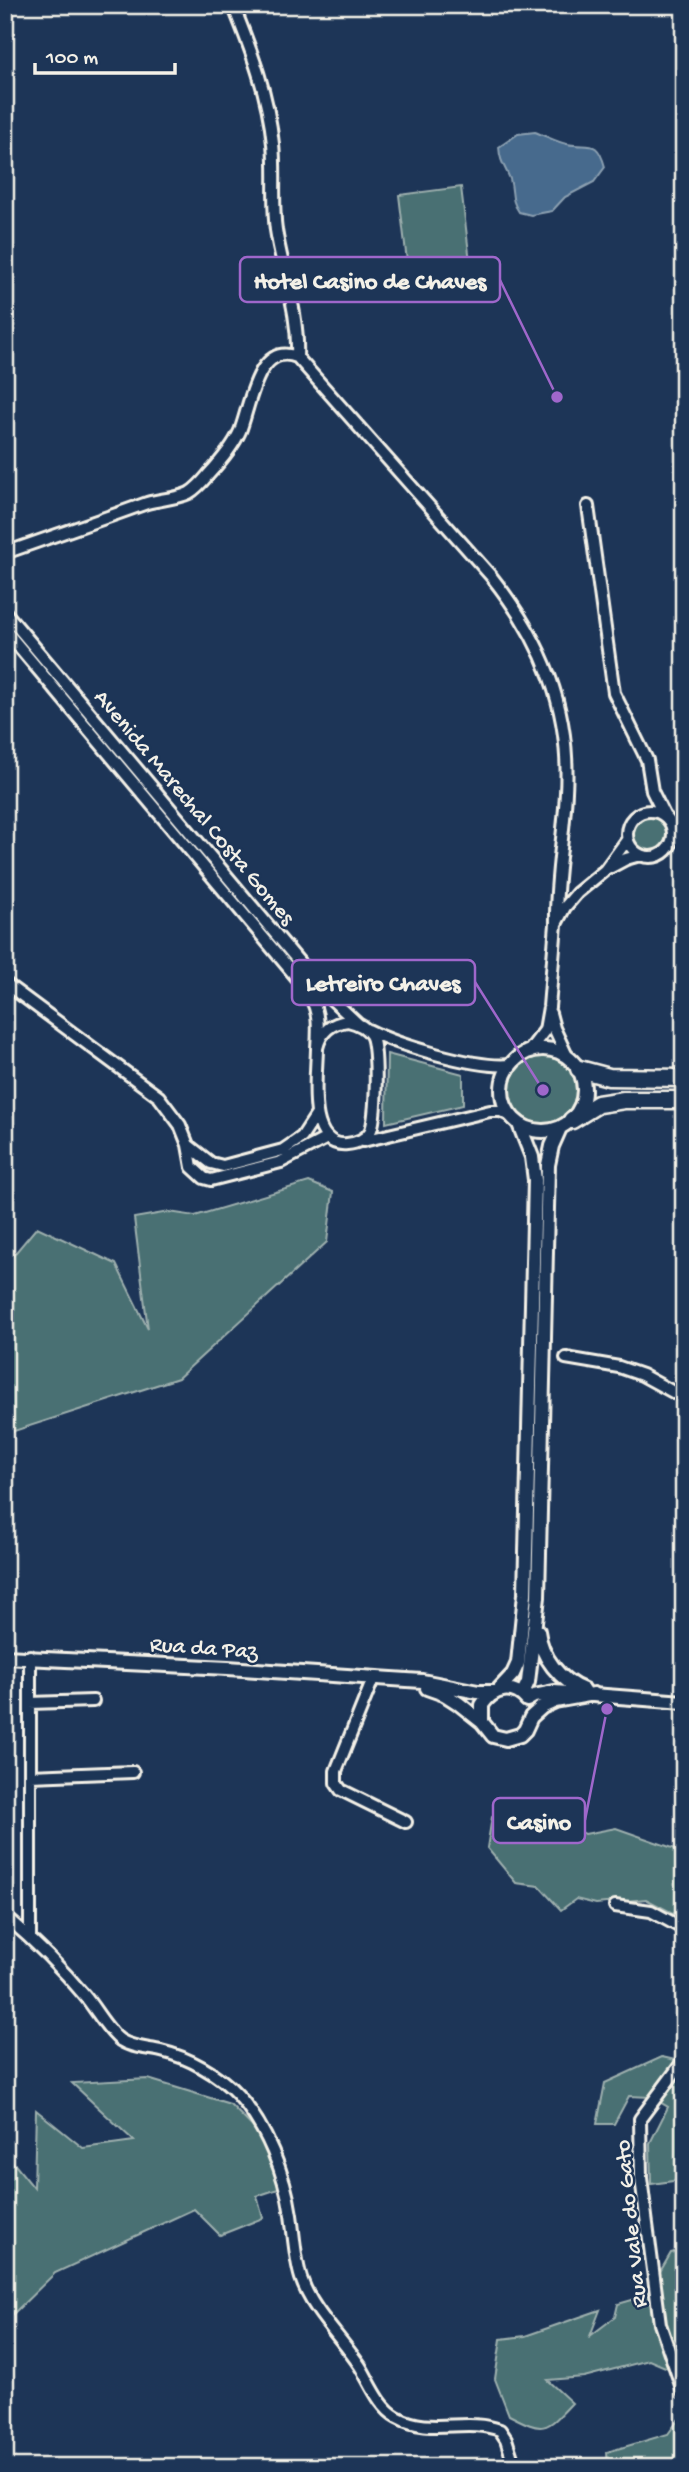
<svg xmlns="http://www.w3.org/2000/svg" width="689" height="2472" font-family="'Gochi Hand',sans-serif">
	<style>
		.green { fill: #496f73; stroke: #9eb0ae; stroke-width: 2 }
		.water { fill: #466a8d; stroke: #8ca0b1; stroke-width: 2 }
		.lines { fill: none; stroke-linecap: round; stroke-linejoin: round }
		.minor-casing { stroke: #f4f1e8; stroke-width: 16 }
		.major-casing { stroke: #f4f1e8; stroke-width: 18 }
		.highway-casing { stroke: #f4f1e8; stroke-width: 21 }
		.minor { stroke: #1d3557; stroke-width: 10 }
		.major { stroke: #1d3557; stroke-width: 12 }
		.highway { stroke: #1d3557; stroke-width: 16 }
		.labels { text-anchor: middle; stroke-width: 5; stroke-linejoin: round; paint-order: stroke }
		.street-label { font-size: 23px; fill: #f4f1e8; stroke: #1d3557 }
		.leader { fill: none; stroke: #9f67cb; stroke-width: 2.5 }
		.callout-dot { fill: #9f67cb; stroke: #1d3557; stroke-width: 2.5 }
		.callout { fill: #1d3557; stroke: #9f67cb; stroke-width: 2.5 }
		.callout-label { font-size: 24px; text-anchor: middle; font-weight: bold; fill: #f4f1e8 }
	</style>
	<rect width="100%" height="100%" fill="#1d3557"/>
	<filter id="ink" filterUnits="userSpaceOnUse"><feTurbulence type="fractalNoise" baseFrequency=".0143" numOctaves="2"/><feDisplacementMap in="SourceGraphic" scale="14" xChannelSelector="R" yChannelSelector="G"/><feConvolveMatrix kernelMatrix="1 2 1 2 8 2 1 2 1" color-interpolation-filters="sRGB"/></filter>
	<g filter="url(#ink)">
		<path class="green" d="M461,187L472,278L410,286L399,195Z
			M633 834a17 17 0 1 1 34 0a17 17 0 1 1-34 0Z
			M387,1054L463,1074V1105L386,1123Z
			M510 1090a33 33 0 1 1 66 0a33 33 0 1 1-66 0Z
			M309,1182L333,1192L327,1242L178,1378L5,1434V1256L12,1257L37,1227L116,1264L148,1329L134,1218L169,1212L195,1216Z
			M524,1807L585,1834L616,1828L684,1852V1919L646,1899L596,1904L576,1899L561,1910L539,1886L516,1883L487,1848L492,1817Z
			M662,2057L684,2062V2172L673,2181L651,2184L650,2143L668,2107L651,2097L629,2096L614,2124H597L605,2083Z
			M148,2079L230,2104L273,2148L278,2189L257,2196L263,2218L220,2235L194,2209L55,2273L11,2316L5,2246V2157L7,2155L34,2188L36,2110L83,2148L134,2141L72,2083Z
			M684,2250V2375L649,2360L584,2377L547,2380L572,2403C545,2432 544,2433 509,2415L495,2379L501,2339L525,2336L600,2310L590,2336L615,2317L618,2304L646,2296L671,2253Z
			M684,2412V2467H608L607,2452L668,2434Z"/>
		<path class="water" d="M535,132C546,136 557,142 567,144C589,149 597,137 605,167L594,182L565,197L552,211L531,215L519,212C510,199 514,193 510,179C505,166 500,163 499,147L518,134Z"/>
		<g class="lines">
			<g class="minor-casing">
				<path id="minor" d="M233,5C252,52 268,94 273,144C276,173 272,202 276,230C283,275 299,311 297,357
					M588,506L614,693L647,760L652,791L664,815
					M5,553C53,536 100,520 147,503C161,499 176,499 189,493C196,489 203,481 208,475C220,462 233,447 240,431C250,407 257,341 297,357L491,576C542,640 571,708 566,792C564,836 555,880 556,924
					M5,612L326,994L358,1024
					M5,630L303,985C319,1007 319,1021 317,1048
					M627 834a23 23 0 1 1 46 0a23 23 0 1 1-46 0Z
					M611,867L626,859L640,855
					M5,983L159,1097L180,1125L188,1145L192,1167L204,1178L211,1180L281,1162L327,1138
					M550,1013L554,1028L567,1056
					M348,1021C357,1023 366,1027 371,1035C378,1047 377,1120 370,1132C365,1140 356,1143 347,1144C305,1148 317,1073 317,1048C321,1031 331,1023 348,1021Z
					M368,1030C398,1045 477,1069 510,1065
					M529,1051L545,1030L549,1007L556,924L565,907L577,893L605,870L627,840
					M363,1141L490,1111H501L511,1116
					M188,1145L211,1163L223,1166L283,1150L302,1137L317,1114
					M566,1358L619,1367L642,1375L684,1398
					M30,1656V1938
					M373,1679L336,1771V1783L341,1790L406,1822
					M30,1703L93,1701
					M30,1776L133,1772
					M615,1906L651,1911L684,1929
					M5,1916C33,1940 60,1966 84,1995C96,2009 106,2029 120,2040C132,2048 148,2048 161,2051C188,2057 220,2075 238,2095C266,2126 285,2174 291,2215C294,2236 295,2259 301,2278C312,2311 341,2337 360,2366C370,2382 379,2407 397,2417C431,2436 464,2417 500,2430L506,2439L515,2467
					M684,2060L640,2119L641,2178L660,2324L684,2394"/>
			</g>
			<g class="major-casing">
				<path id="major" d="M502 1090a41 41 0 1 1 82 0a41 41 0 1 1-82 0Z
					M538,1631C541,1657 560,1681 584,1690
					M5,1657L228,1668L422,1681L478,1692H494
					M427,1688L444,1694L458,1703L482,1722L493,1736L506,1739L520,1735L525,1730L531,1717L542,1707L555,1701L594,1694
					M499,1689L513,1674L518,1663L525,1594L535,1180L532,1157L519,1124
					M522,1695L528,1682L538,1597L548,1165L552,1146L560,1128
					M527,1700L534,1696L554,1692L684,1702
					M482,1722V1705C494,1687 513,1684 527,1700"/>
			</g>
			<g class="highway-casing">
				<path id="highway" d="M579,1069L609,1077L684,1078
					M572,1120L598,1104L624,1100H684"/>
			</g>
			<use href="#minor" class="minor"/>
			<use href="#major" class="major"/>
			<use href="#highway" class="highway"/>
		</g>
	</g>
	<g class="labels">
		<g class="street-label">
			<text transform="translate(196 806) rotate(50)" y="8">Avenida Marechal Costa Gomes</text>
			<text transform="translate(204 1646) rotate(4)" y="8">Rua da Paz</text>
			<text transform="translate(629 2224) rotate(-96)" y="8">Rua Vale do Gato</text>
		</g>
	</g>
	<path class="leader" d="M557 397L500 280M543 1090L475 982M607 1709L585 1820"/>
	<g class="callout-dot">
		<circle cx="557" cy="397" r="7"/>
		<circle cx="543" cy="1090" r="7"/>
		<circle cx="607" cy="1709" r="7"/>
	</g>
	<g class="callout">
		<rect x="240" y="257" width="260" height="45" rx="7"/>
		<rect x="292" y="960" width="183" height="45" rx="7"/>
		<rect x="493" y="1798" width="92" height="45" rx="7"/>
	</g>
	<g class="callout-label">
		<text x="370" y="288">Hotel Casino de Chaves</text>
		<text x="383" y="990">Letreiro Chaves</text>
		<text x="539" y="1829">Casino</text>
	</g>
	<rect width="689" height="2472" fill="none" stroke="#1d3557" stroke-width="28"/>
	<rect x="14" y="14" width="661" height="2444" fill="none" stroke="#f4f1e8" stroke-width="2.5" filter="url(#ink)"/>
	<path d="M35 63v10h140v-10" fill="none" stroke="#f4f1e8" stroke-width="3.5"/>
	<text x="46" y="63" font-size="21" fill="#f4f1e8" stroke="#1d3557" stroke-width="5" paint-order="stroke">100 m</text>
</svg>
